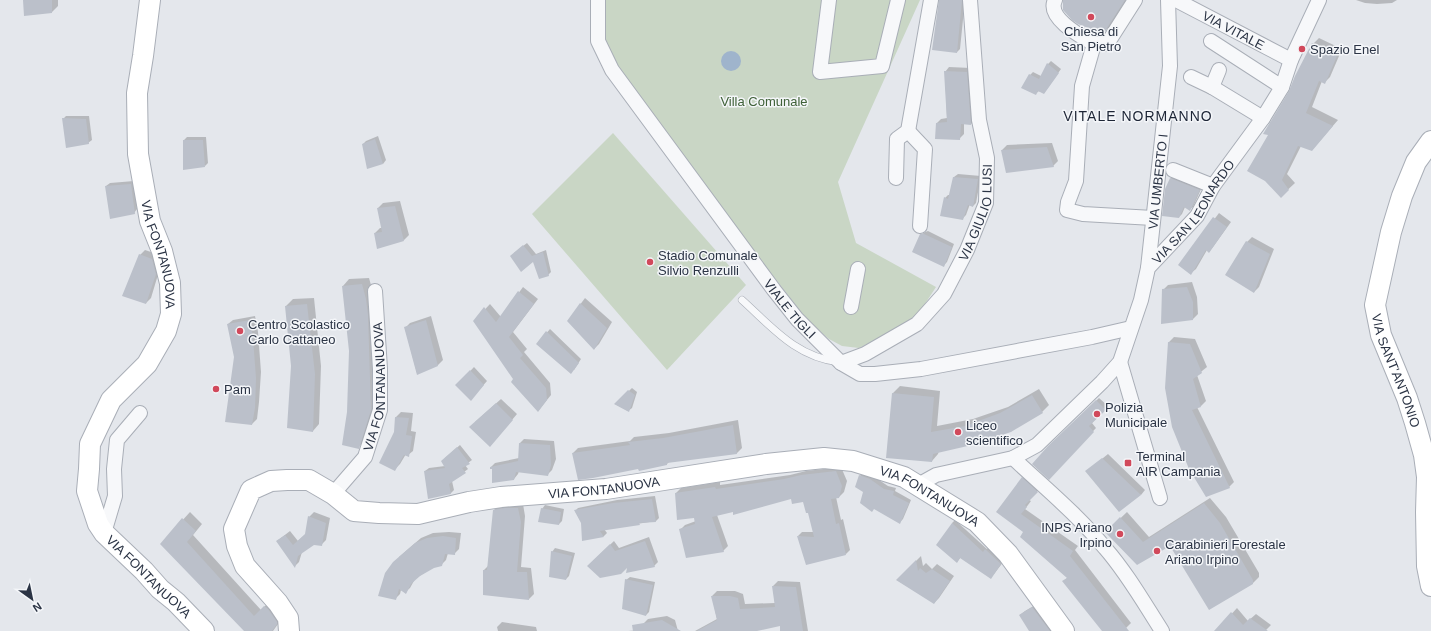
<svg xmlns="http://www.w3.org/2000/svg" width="1431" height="631" font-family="Helvetica,sans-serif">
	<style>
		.green { fill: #c9d6c5 }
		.water { fill: #9fb4cc }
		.shadow { fill: #0003 }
		.building { fill: #bbc0ca }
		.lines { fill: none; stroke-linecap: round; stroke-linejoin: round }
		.lane-casing { stroke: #a9aeb7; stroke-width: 8 }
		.street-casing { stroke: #a9aeb7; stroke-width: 16 }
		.secondary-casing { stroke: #a9aeb7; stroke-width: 22 }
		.lane { stroke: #f7f8fa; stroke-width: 7 }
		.street { stroke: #f7f8fa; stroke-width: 14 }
		.secondary { stroke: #fff; stroke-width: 20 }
		.poi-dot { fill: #d1495b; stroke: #f4f6f9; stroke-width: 1.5 }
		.labels { text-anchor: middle; stroke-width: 3; stroke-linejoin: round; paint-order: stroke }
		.street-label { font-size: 13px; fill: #2b3445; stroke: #f4f6f9 }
		.poi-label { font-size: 13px; fill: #2b3445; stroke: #f4f6f9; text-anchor: start }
		.park-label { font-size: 13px; fill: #3f6138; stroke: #f4f6f9 }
		.neighbourhood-label { font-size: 14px; letter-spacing: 1px; fill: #1d2536; stroke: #f4f6f9 }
	</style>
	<rect width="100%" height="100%" fill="#e4e7ec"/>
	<path class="green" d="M600,0H920L838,182L856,243L936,287L919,313L897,329L859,348L842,346L829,339L808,321L600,53Z
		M613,133L746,285L667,370L532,214Z"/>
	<path class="water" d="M721 61a10 10 0 1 1 20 0a10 10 0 1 1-20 0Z"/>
	<path class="shadow" d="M24,0H58V6L52,12Z
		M940,0H965L960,49L957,52Z
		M1064,0H1126L1110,26L1103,33Z
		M1356,0H1397L1392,3L1377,4L1365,3Z
		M1319,38L1342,49L1330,77L1324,83L1322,81L1312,107L1338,120L1312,150L1301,146L1287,174L1295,183L1281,196L1269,135L1313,44Z
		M1051,61L1061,69L1044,93L1039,91L1035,94L1030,75L1033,72L1041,76L1048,64Z
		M949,67L971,68L976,120L971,124L964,123V134L959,139L937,123L941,119L947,118L945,72Z
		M66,116H89L92,140L88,143L63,119Z
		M378,136L386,160L383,164L363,144L366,141Z
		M187,137H206L208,163L205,166L184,140Z
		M1052,143L1058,161L1053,166L1007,171L1002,150L1007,145Z
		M958,174L981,176L976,203L973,206L970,204L966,215L963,218L945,198L948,195H950L954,177Z
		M1173,175L1202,187L1193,207L1190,209L1185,207L1182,214L1179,217L1171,178Z
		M134,181L137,209L134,213L106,186L110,183Z
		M400,201L409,235L404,240L375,233L380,228H383L378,208L383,203Z
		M1219,213L1231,222L1213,247L1209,252L1207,250L1196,269L1191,273L1180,265Z
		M928,231L954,244L947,262L944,265L921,235L925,232Z
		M1252,237L1274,249L1259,287L1254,292L1247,242Z
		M527,243L536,254L546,250L551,272L548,275L533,261L514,253Z
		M145,250L157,254L160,268L151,298L146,303L140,255Z
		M369,278L373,292L377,403L365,441L358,447L348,412L350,351L343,286L349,279Z
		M1192,282L1197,297L1198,314L1193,319L1163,322V290L1168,285Z
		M523,287L538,299L513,332L527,349L524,352L550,383L551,395L538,411L474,321L490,304L501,317Z
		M314,298L321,366L319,424L313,431L292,366L286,306L293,299Z
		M585,298L612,322L599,344L594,349L568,321Z
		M255,316L258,332L261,372L259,402L257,419L252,424L235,357L228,324L233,320Z
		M431,316L443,360L438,365L417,373L405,328L410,323Z
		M550,329L581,359L574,370L537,344Z
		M1174,337L1195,339L1207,367L1197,375L1206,401L1201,406L1197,407L1234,482L1229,487L1166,388L1169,342Z
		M474,367L487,381L474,396L457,385Z
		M900,386L940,391L937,426L973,419L1008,407L1039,389L1049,405L1042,412L939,451L938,454L932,461L887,457L893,393Z
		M632,388L637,392L632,408L628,411L615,404Z
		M1099,398L1108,406L1092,423L1096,428L1049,478V447Z
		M501,399L517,414L495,440L475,422Z
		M401,412L413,413L411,431L416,432L413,451L408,455L406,454L400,464L395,469L396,417Z
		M738,420L742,448L737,453L669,462L667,464L639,468L573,453L578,448L630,441L634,437L669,433Z
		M524,439L554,441L556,459L552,470L547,475L519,471L518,474L514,479L491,467L495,463L519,458L520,443Z
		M460,445L472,460L465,465L468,469L452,481L454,490L451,493L429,498L425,471L429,468L445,466V458Z
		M1108,454L1145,490L1141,495L1087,471Z
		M841,467L847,481L844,492L839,497H836L841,520L843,519L850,550L846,554L798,536L802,532H814L809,512L804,500L792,497L717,515L728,546L723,551L680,530L685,525L696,521L695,517L676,493L681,488L720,482V485L790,475L806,471Z
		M863,472L873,476L888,486L896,488L895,491L911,500L903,519L900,522L864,492L860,476Z
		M1027,473L1042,486L1029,500L1031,501L1025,509L1078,546L1075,550L1131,623L1123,631H1103L1064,581L1068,577L1025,532L998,512Z
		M655,496L659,518L656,521L604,529L607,533L604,536L583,540L582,523L575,511L578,508L617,500Z
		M1210,498L1226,517L1259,573V577L1253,583L1170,545L1137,564L1106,532L1127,512L1149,537Z
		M523,504L525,516L521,567L531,568L534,594L529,599L484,570L488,566L494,510L499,505Z
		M545,505L564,509L562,521L559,524L542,509Z
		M190,512L202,524L193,535L261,610L271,600L283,617L273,631H246L161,544Z
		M314,512L330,518L326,540L321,545L314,544L302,552L299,562L295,566L277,541L290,531L298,541L306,534L309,517Z
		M955,520L987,549L989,547L1004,561L994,574L961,557L957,562L952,523Z
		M449,532L461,533L459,549L454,554L448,553L446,560L441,565L433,567L415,579L410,588L405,592L401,590L400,594L395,599L399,557L421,538L433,533Z
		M649,537L658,562L654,566L628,565L592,562L614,541L619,548Z
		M555,548L575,553L569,576L566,579L552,552Z
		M921,556L923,566L926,563L932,569L937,564L954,576L939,598L934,603L897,580Z
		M630,577L655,582L649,612L646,615L626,580Z
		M778,581L800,582L808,631H781V625L745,631H695L717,619L712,596L717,591H735L743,594L745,604L775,603L773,586Z
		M1037,604L1057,631H1030L1020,615L1025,611Z
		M1237,608L1248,621L1256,614L1271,625L1265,631H1216Z
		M667,616L675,620L678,631H628L641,630L643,624L648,619Z
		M502,622L536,627L537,631H498L497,627Z"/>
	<path class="building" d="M23,0H52V13L24,16Z
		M939,0H962L957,53L932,50Z
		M1063,0H1125L1103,34L1078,24L1072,20L1063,10Z
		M1312,43L1337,56L1325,84L1319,81L1306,113L1333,126L1312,151L1298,146L1282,180L1289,190L1281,198L1265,181L1247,171L1268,135L1263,134L1289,91L1295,76Z
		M1047,63L1059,73L1044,94L1038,91L1036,95L1021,88L1029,74L1039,79Z
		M944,71L967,72L971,125L961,124L960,140L935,139L936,123L947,122Z
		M62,118L86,119L89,144L66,148Z
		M375,139L383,164L367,169L362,144Z
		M183,140H203L205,167L183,170Z
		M1047,147L1054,167L1006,173L1001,150Z
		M953,177L978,179L973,207L968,205L963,220L940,216L944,197L948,199Z
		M1170,178L1200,190L1190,211L1184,207L1179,218L1162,216L1165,189Z
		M131,184L135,214L110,219L105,186Z
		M395,206L404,241L377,249L374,233L382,232L377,208Z
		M1213,217L1227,227L1209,253L1206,250L1191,275L1178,265Z
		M920,234H924L952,247L944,267L912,252Z
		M1246,241L1270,254L1254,293L1225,275Z
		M523,245L532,256L543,252L549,276L539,279L533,262L521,272L510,256Z
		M139,254L152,259L156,274L146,304L122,296Z
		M362,284L366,299L368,315L371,410L359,449L342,445L347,412L349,351L342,286Z
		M1187,287L1193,302V320L1161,324L1162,289Z
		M518,291L534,304L509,337L523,355L520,358L546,388L547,400L538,412L511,382L513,379L473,321L484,307L496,322Z
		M580,303L607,328L594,350L567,321Z
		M307,304L315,374L313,432L287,428L291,366L285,306Z
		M250,320L253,338L256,378L255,408L252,425L225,422L234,357L227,324Z
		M426,320L438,366L417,375L404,327Z
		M546,331L579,363L571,374L536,344Z
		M1168,342L1190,344L1202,373L1193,379L1201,407L1192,410L1230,488L1206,497L1189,469L1172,427L1165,388Z
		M470,370L484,385L471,401L455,385Z
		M628,390L635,395L629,412L614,404Z
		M892,393L934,397L931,432L965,426L1000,413L1032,395L1043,413L1011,432L972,445L933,454L932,462L886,458Z
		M1096,400L1106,410L1089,426L1094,432L1049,480L1032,464L1048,446Z
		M496,403L513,420L490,447L469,427Z
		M395,417L409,418L406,435L412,436L409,457L404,455L395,471L379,463L394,432Z
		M733,425L737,454L667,463V465L639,471L638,469L593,478L578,480L572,453L630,445L628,442L663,438Z
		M519,443L550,445L551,465L548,476L516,472L514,480L492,483V469H490V467L518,461Z
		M457,447L470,464L462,468L466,473L449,484L451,494L428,499L424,471L445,468L441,461Z
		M1102,458L1141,495L1119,512L1085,471Z
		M836,471L842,486L839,498L831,499L836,524L839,523L846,555L806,565L797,536L814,537L808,513H806L803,502L792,504L791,499L733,515V512L712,517L724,552L686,558L679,529L695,524L694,518L677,520L675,493L715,487L716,489L784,479L801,475Z
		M859,475L870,479L884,489L894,491L893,495L909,503L900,524L874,509L872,512L860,503L863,492L855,487Z
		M1022,477L1038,492L1025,505L1027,507L1021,514L1073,551L1070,556L1129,631H1102L1062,581L1067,578L1020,537L1023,532L996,512Z
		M652,499L656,522L639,523L640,525L600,531L604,537L582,541L581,523L574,510L613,503Z
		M1204,503L1220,523L1253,580V584L1209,610L1170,546L1137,565L1105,532L1120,517L1143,542Z
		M505,508H518L521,522L517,572H527L529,600L483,595V570H487L493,510Z
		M541,508L561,512L559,525L538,522Z
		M308,516L326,523L322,546L314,545L298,556L295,568L276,541L285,535L293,545L305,534Z
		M182,518L196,531L187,542L254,616L264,606L268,609L277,622V624L272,631H244L160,544Z
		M952,523L983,552L985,549L1001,564L991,579L960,558L957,563L936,545Z
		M443,536L456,538L455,555L445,554L442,566L434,568L420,576L411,584L406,594L399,589L396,600L378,596L385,573L393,562L415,543L427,538Z
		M645,541L655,567L626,573L627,568L621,574L600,578L587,566L610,544L615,551Z
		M551,551L572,556L566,580L549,577Z
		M916,560L918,571L920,568L926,573L932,569L950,581L934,604L896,580Z
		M625,579L653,585L646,616L622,609Z
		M772,586L796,587L803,631H780V626L757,631H697L717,620L711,596H730L738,598L740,609L775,607Z
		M1032,607L1050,631H1029L1019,615Z
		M1231,612L1243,625L1250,618L1268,631H1214Z
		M662,620L681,631H633L632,625Z"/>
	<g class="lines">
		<g class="lane-casing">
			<path id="lane" d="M742,300C772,327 796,357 839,362"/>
		</g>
		<g class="street-casing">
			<g id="street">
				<path id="s1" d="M598,0V41L612,70L774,290L797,319L841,363L860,374H875L921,369L1092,337L1131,328"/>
				<path d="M829,0L820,72L882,66L898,0"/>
				<path d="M1055,0C1046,18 1082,37 1094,44"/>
				<path d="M1135,0L1107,44H1094L1082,86L1076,181L1068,202L1067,210L1083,214L1153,218"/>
				<path id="s2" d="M1176,0L1291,60"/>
				<path d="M1211,41L1282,87"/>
				<path d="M1191,77L1212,87L1263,118"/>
				<path d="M1212,87L1219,70"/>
				<path d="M908,131L925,149L920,226"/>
				<path d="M1173,170L1213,186"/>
				<path d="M896,178L897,139L908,131L931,0"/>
				<path id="s3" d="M1148,268L1170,66L1168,0"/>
				<path d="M851,307L858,269"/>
				<path d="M1120,362L1160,498"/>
				<path id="s4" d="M841,363L865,354L917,324L944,294L967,250L986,203L987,158L979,120L970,0"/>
				<path d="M1013,458C1044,487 1078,515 1105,548C1127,573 1144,603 1162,631"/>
				<path id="s5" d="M918,485L936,475L1013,458L1037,445L1102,382L1120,362L1141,300L1148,268L1197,216L1213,186L1263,118L1282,87L1291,60L1319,0"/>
				<path id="s6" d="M333,494L365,457L380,410V369L375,291"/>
				<path d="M104,533L115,496L114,469L117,440L140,413"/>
			</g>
		</g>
		<g class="secondary-casing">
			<g id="secondary">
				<path id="s7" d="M150,0L143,56L137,93L138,154L150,221L162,251L170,283L171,314L166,331L147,364L111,400L90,444L89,469L87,491L98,524L104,533L144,571L160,589L176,602L204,631"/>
				<path id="s8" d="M1431,141L1416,162L1402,196L1391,232L1375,305L1381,335L1407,398L1415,423L1424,455L1427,477L1426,512L1427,566L1431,586"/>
				<path id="s9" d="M289,631L288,618L278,603L245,566L237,546L234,529L251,490L271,481L287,480H309L333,494L354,511L379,513L418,514L469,502L501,497L606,489L766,464L824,458L853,461L904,477L977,522L1008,554L1064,631"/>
			</g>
		</g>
		<use href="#lane" class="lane"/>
		<use href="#street" class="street"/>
		<use href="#secondary" class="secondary"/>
	</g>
	<g class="poi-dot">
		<circle cx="1091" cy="17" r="4"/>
		<circle cx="1302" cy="49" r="4"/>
		<circle cx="650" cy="262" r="4"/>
		<circle cx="240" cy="331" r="4"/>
		<circle cx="216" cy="389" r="4"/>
		<circle cx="1097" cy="414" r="4"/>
		<circle cx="958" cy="432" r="4"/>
		<rect x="1124" y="459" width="8" height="8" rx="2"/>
		<circle cx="1120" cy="534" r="4"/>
		<circle cx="1157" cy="551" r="4"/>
	</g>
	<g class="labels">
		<g class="street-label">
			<text dy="5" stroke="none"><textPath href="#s2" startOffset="65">VIA VITALE</textPath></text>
			<text dy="5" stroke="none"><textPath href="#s3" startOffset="87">VIA UMBERTO I</textPath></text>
			<text dy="5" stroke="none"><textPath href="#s4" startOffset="215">VIA GIULIO LUSI</textPath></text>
			<text dy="5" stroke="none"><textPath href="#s5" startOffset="415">VIA SAN LEONARDO</textPath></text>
			<text dy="5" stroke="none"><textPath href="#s7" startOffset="258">VIA FONTANUOVA</textPath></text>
			<text dy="5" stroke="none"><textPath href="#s1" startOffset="371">VIALE TIGLI</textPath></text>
			<text dy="5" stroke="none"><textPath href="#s8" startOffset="244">VIA SANT'ANTONIO</textPath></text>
			<text dy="5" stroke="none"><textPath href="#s6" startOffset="121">VIA FONTANANUOVA</textPath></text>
			<text dy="5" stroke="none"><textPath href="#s9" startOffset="529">VIA FONTANUOVA</textPath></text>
			<text dy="5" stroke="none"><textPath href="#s9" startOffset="865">VIA FONTANUOVA</textPath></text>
			<text dy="5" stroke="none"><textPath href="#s7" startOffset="630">VIA FONTANUOVA</textPath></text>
		</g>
		<g class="poi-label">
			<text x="1091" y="36" text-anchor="middle">Chiesa di<tspan x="1091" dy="15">San Pietro</tspan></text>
			<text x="1310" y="54">Spazio Enel</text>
			<text x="658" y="260">Stadio Comunale<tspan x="658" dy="15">Silvio Renzulli</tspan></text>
			<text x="248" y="329">Centro Scolastico<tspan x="248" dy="15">Carlo Cattaneo</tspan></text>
			<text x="224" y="394">Pam</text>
			<text x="1105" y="412">Polizia<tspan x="1105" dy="15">Municipale</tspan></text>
			<text x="966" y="430">Liceo<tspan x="966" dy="15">scientifico</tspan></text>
			<text x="1136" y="461">Terminal<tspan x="1136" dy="15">AIR Campania</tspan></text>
			<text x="1112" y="532" text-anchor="end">INPS Ariano<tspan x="1112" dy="15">Irpino</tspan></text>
			<text x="1165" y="549">Carabinieri Forestale<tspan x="1165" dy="15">Ariano Irpino</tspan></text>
		</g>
		<g class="park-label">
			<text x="764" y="106">Villa Comunale</text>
		</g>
		<g class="neighbourhood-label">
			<text x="1138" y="121">VITALE NORMANNO</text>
		</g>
	</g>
	<g transform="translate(32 599) rotate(147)" stroke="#f4f6f9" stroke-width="3" paint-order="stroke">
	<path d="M0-3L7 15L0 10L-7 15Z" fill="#2b3445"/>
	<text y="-6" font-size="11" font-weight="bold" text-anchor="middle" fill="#2b3445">N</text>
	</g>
</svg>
